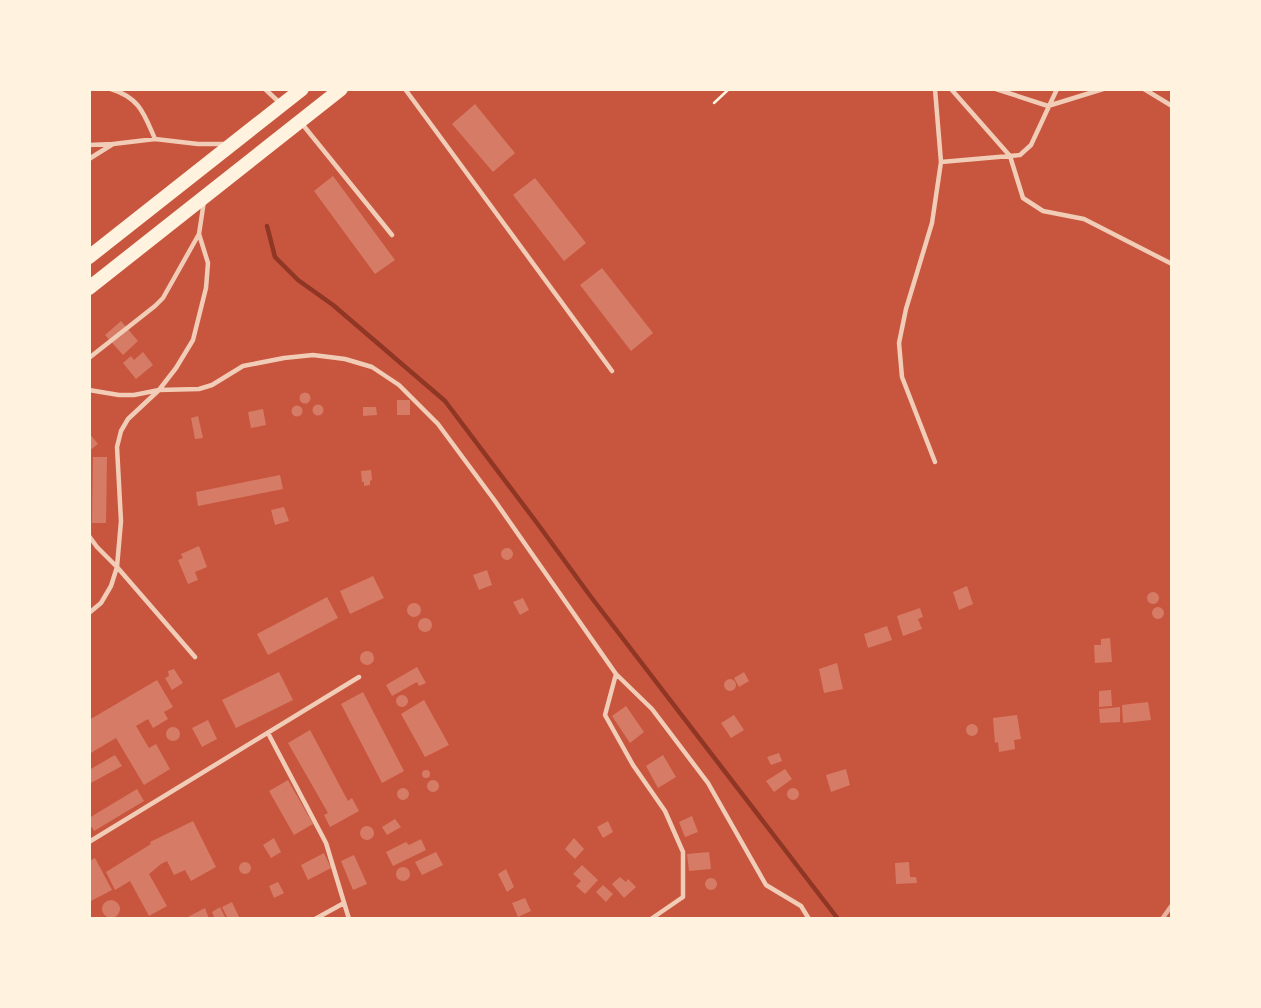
<svg xmlns="http://www.w3.org/2000/svg" width="1261" height="1008" font-family="Commissioner,sans-serif">
	<style>
		.lines { fill: none; stroke-linecap: round; stroke-linejoin: round }
		.stream { stroke: #8f3625; stroke-width: 4.5 }
		.building { fill: #d67c66 }
		.path { stroke: #fff3e0; stroke-width: 2.5 }
		.service { stroke: #f1ccb7; stroke-width: 4.5 }
		.trunk { stroke: #fff3e0; stroke-width: 14 }
		.rail { stroke: #e9b49f; stroke-width: 4.5 }
	</style>
	<rect width="100%" height="100%" fill="#c8553d"/>
	<g class="lines">
		<path class="stream" d="M267,226L275,257L298,280L333,305L445,401L537,523L591,597L838,919"/>
	</g>
	<path class="building" d="M475,104L515,153L493,172L452,124Z
		M333,176L395,260L375,274L314,191Z
		M535,178L586,243L564,261L513,195Z
		M602,268L653,333L631,351L580,285Z
		M121,321L138,341L123,355L105,335Z
		M143,352L153,365L136,379L123,363L131,356L134,360Z
		M299.5 398a5.5 5.5 0 1 1 11 0a5.5 5.5 0 1 1-11 0Z
		M397,400H410V415H397Z
		M312.5 410a5.5 5.5 0 1 1 11 0a5.5 5.5 0 1 1-11 0Z
		M291.5 411a5.5 5.5 0 1 1 11 0a5.5 5.5 0 1 1-11 0Z
		M363,407H376L377,415L363,416Z
		M263,409L266,425L251,428L248,412Z
		M198,416L203,438L195,439L191,418Z
		M89,433L98,444L89,451Z
		M93,457H107L106,523H92Z
		M371,470L372,480L370,481V485L364,486V482H362L361,471Z
		M280,475L283,489L198,506L196,492Z
		M284,507L289,521L275,525L271,510Z
		M199,546L207,567L195,572L198,580L188,584L178,560L183,558L181,554Z
		M501 554a6 6 0 1 1 12 0a6 6 0 1 1-12 0Z
		M487,570L492,585L479,590L473,575Z
		M373,576L384,598L350,614L340,591Z
		M967,586L973,604L959,610L953,592Z
		M1147 598a6 6 0 1 1 12 0a6 6 0 1 1-12 0Z
		M327,597L338,618L268,655L257,634Z
		M523,598L529,610L520,615L513,602Z
		M407 610a7 7 0 1 1 14 0a7 7 0 1 1-14 0Z
		M1152 613a6 6 0 1 1 12 0a6 6 0 1 1-12 0Z
		M920,608L923,617L918,619L922,629L903,636L897,616Z
		M418 625a7 7 0 1 1 14 0a7 7 0 1 1-14 0Z
		M887,626L892,640L868,648L864,634Z
		M1110,638L1112,662L1095,663L1094,645H1101V639Z
		M360 658a7 7 0 1 1 14 0a7 7 0 1 1-14 0Z
		M837,663L843,689L824,693L819,669Z
		M417,667L426,683L419,686L417,682L392,696L386,685Z
		M174,669L183,683L172,690L165,678L169,676L168,671Z
		M279,672L293,700L236,728L222,700Z
		M744,672L749,681L739,687L734,678Z
		M724 685a6 6 0 1 1 12 0a6 6 0 1 1-12 0Z
		M157,680L173,707L164,712L168,719L153,728L148,719L136,726L149,748L156,744L170,769L144,785L116,738L89,754V720Z
		M1111,690L1112,706L1099,707V691Z
		M363,692L404,771L382,783L341,704Z
		M396 701a6 6 0 1 1 12 0a6 6 0 1 1-12 0Z
		M424,700L449,745L425,757L401,714Z
		M1148,702L1151,720L1123,723L1122,705Z
		M626,706L644,732L630,743L612,716Z
		M1120,707V722L1100,723L1099,709Z
		M734,715L744,730L731,738L721,723Z
		M1017,715L1021,739L1014,740L1015,749L999,752L998,742L995,743L993,718Z
		M208,720L217,739L202,747L192,728Z
		M966 730a6 6 0 1 1 12 0a6 6 0 1 1-12 0Z
		M166 734a7 7 0 1 1 14 0a7 7 0 1 1-14 0Z
		M310,730L348,801L352,798L359,811L330,827L324,815L328,813L288,743Z
		M779,753L782,761L771,765L767,757Z
		M115,755L122,766L89,784V770Z
		M663,755L676,777L658,788L646,766Z
		M785,769L792,779L774,792L766,781Z
		M846,769L850,785L831,792L826,775Z
		M422 774a4 4 0 1 1 8 0a4 4 0 1 1-8 0Z
		M427 786a6 6 0 1 1 12 0a6 6 0 1 1-12 0Z
		M288,780L313,824L294,835L269,791Z
		M787 794a6 6 0 1 1 12 0a6 6 0 1 1-12 0Z
		M397 794a6 6 0 1 1 12 0a6 6 0 1 1-12 0Z
		M137,789L144,801L94,831L92,827L89,828V818Z
		M692,816L698,832L685,837L679,822Z
		M395,819L401,827L387,835L382,827Z
		M193,821L216,867L191,881L185,870L174,875L167,861L161,864L149,874L167,906L149,916L130,881L115,890L106,872L151,844L150,842Z
		M608,821L613,832L603,838L597,827Z
		M360 833a7 7 0 1 1 14 0a7 7 0 1 1-14 0Z
		M274,838L281,852L271,858L263,845Z
		M574,838L584,849L575,859L565,849Z
		M421,839L426,850L393,866L386,852L406,842L409,845Z
		M436,852L443,865L422,875L415,862Z
		M709,852L711,869L689,871L687,854Z
		M324,853L331,868L308,880L301,865Z
		M354,855L367,884L353,890L341,861Z
		M95,858L112,890L89,902V861Z
		M239 868a6 6 0 1 1 12 0a6 6 0 1 1-12 0Z
		M909,862L910,877H916L917,883L896,884L895,863Z
		M582,865L598,880L585,894L576,886L581,881L573,874Z
		M396 874a7 7 0 1 1 14 0a7 7 0 1 1-14 0Z
		M506,869L514,887L507,892L498,874Z
		M620,877L626,882L628,879L636,887L624,898L612,884Z
		M705 884a6 6 0 1 1 12 0a6 6 0 1 1-12 0Z
		M278,882L284,893L274,898L269,886Z
		M603,885L613,894L606,902L596,892Z
		M525,898L531,911L518,917L512,903Z
		M102 909a9 9 0 1 1 18 0a9 9 0 1 1-18 0Z
		M232,902L240,919H228L222,907Z
		M220,907L226,919H215L212,912Z
		M205,908L209,919H184Z"/>
	<g class="lines">
		<path class="path" d="M714,103L729,89"/>
		<path class="service" d="M111,89C140,98 144,114 155,139
			M265,89L281,104
			M405,89L612,371
			M935,89L941,162L932,223L906,309L899,343L902,377L935,462
			M951,89L1010,156L1023,198L1043,211L1084,219L1172,264
			M996,89L1048,106L1103,89
			M1144,89L1172,106
			M303,125L392,235
			M89,145L113,144
			M89,159L113,144L155,139L198,144H224
			M941,162L1020,155L1031,145L1057,89
			M89,358L155,306L163,298L199,234L204,201
			M89,390L119,395H134L159,390L199,389L212,385L243,366L284,358L313,355L345,359L372,367L399,385L438,424L495,501L616,674L605,715L633,765L665,811L683,852V897L651,919
			M89,536L97,547L117,567L195,657
			M89,613L101,603L111,586L117,567L121,521L117,447L121,431L128,419L159,390L176,368L193,340L206,288L208,263L199,234
			M617,675L652,709L708,783L766,885L801,906L809,919
			M268,733L326,843L349,919
			M89,842L359,677
			M315,919L344,903"/>
		<path class="trunk" d="M89,257L302,89
			M89,288L341,89"/>
		<path class="rail" d="M1162,919L1172,905"/>
	</g>
	<rect width="1261" height="1008" fill="none" stroke="#fff3e0" stroke-width="182"/>
</svg>
